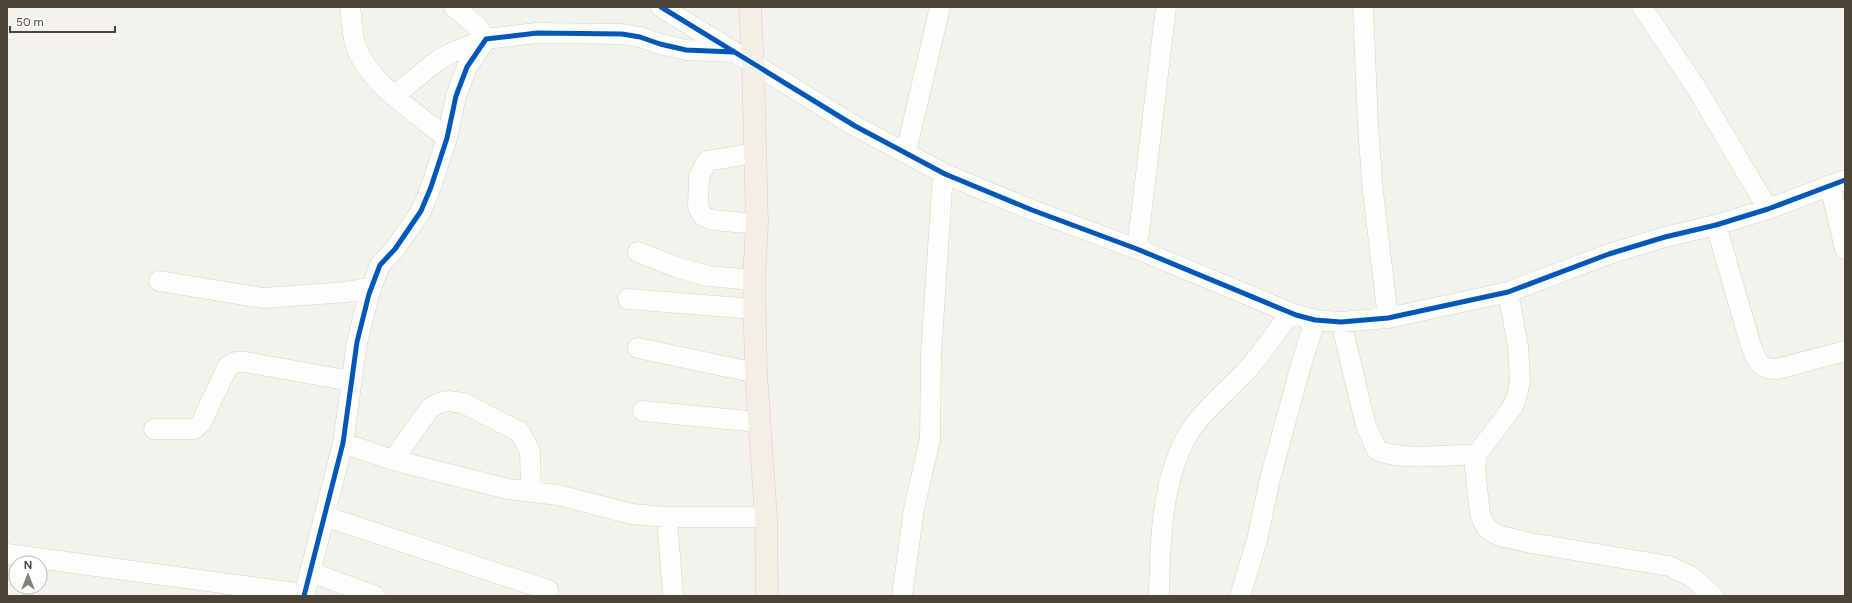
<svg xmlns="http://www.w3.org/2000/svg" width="1852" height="603" font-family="Figtree,sans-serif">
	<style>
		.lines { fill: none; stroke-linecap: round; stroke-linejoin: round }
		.minor-casing { stroke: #d2d0cb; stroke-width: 21 }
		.major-casing { stroke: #d6cebb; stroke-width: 23 }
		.minor { stroke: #fdfdfc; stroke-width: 20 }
		.major { stroke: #f2efe6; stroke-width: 22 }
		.cycleway-casing { stroke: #fff; stroke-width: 8 }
		.cycleway { stroke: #0057b8; stroke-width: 5 }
	</style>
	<rect width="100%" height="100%" fill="#f4f2ee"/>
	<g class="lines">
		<g class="minor-casing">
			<path id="minor" d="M350,7C352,19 352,32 355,44C368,83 416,113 447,138
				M661,7L855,126L945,174L1032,210L1137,249L1296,315L1315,320L1341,322L1388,318L1508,292L1609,254L1665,237L1716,225L1768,209L1845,180
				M1363,7L1368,126L1373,192L1388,318
				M1642,7L1697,89L1768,209
				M395,95L437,61L451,53L486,39L477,26L454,7
				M906,152L940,7
				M755,153L707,161L699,177L698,207L703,216L713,220L757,224
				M1830,185L1845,249
				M1716,225L1751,346C1757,361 1759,369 1777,369L1845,351
				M1137,249L1166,7
				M638,252L676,267L708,276L754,280
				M159,281L263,298L347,292L372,287
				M1508,292L1518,346L1520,380L1517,396L1512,408L1477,454L1475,468L1480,514L1486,527L1492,532L1500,536L1531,543L1669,566L1692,577L1713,596
				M628,299L754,309
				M1341,322L1366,426L1377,450C1400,461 1449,455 1477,454
				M638,348L756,373
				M643,411L758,422
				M154,429H194L201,423L228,366L236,362H245L351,381
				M343,443L393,460L508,489L558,495L632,514L667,517H766
				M393,460L430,408L439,403L448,401L463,403L520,432L530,452L531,492
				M324,516L548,590
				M667,517L673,596
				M7,554L304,594
				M311,572L375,596
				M304,596L343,443L357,342L369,294L380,265L395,249L421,211L431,187L447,138L456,96L467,67L486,39L537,33L622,34L640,37L660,44L686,50L733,52
				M902,596L914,509L930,439L931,356L942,187L945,174
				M1159,596C1160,542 1161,478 1190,431C1202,412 1228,390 1244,373C1260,357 1273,336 1287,318L1296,315
				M1240,596L1257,540L1270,479L1301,365L1315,320"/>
		</g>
		<g class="major-casing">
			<path id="major" d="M750,7L753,64L757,224L754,280L756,373L766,517L767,596"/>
		</g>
		<use href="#minor" class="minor"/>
		<use href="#major" class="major"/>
		<g class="cycleway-casing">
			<path id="cycleway" d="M661,7L855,126L945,174L1032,210L1137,249L1296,315L1315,320L1341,322L1388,318L1508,292L1609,254L1665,237L1716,225L1768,209L1845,180
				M304,596L343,443L357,342L369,294L380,265L395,249L421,211L431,187L447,138L456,96L467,67L486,39L537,33L622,34L640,37L660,44L686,50L733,52"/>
		</g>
		<use href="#cycleway" class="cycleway"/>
	</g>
	<rect width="1852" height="603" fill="none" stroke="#4b4439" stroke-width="16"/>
	<g transform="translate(28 575)"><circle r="19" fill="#ffffff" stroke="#b7b4b0"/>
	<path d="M0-3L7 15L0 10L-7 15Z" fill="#868178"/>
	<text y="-6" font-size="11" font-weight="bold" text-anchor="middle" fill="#4b4439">N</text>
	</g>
	<path d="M10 26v6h105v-6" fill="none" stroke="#4b4439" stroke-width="2"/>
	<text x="16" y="26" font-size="12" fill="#4b4439" stroke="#ffffff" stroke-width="3" paint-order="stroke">50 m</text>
</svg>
